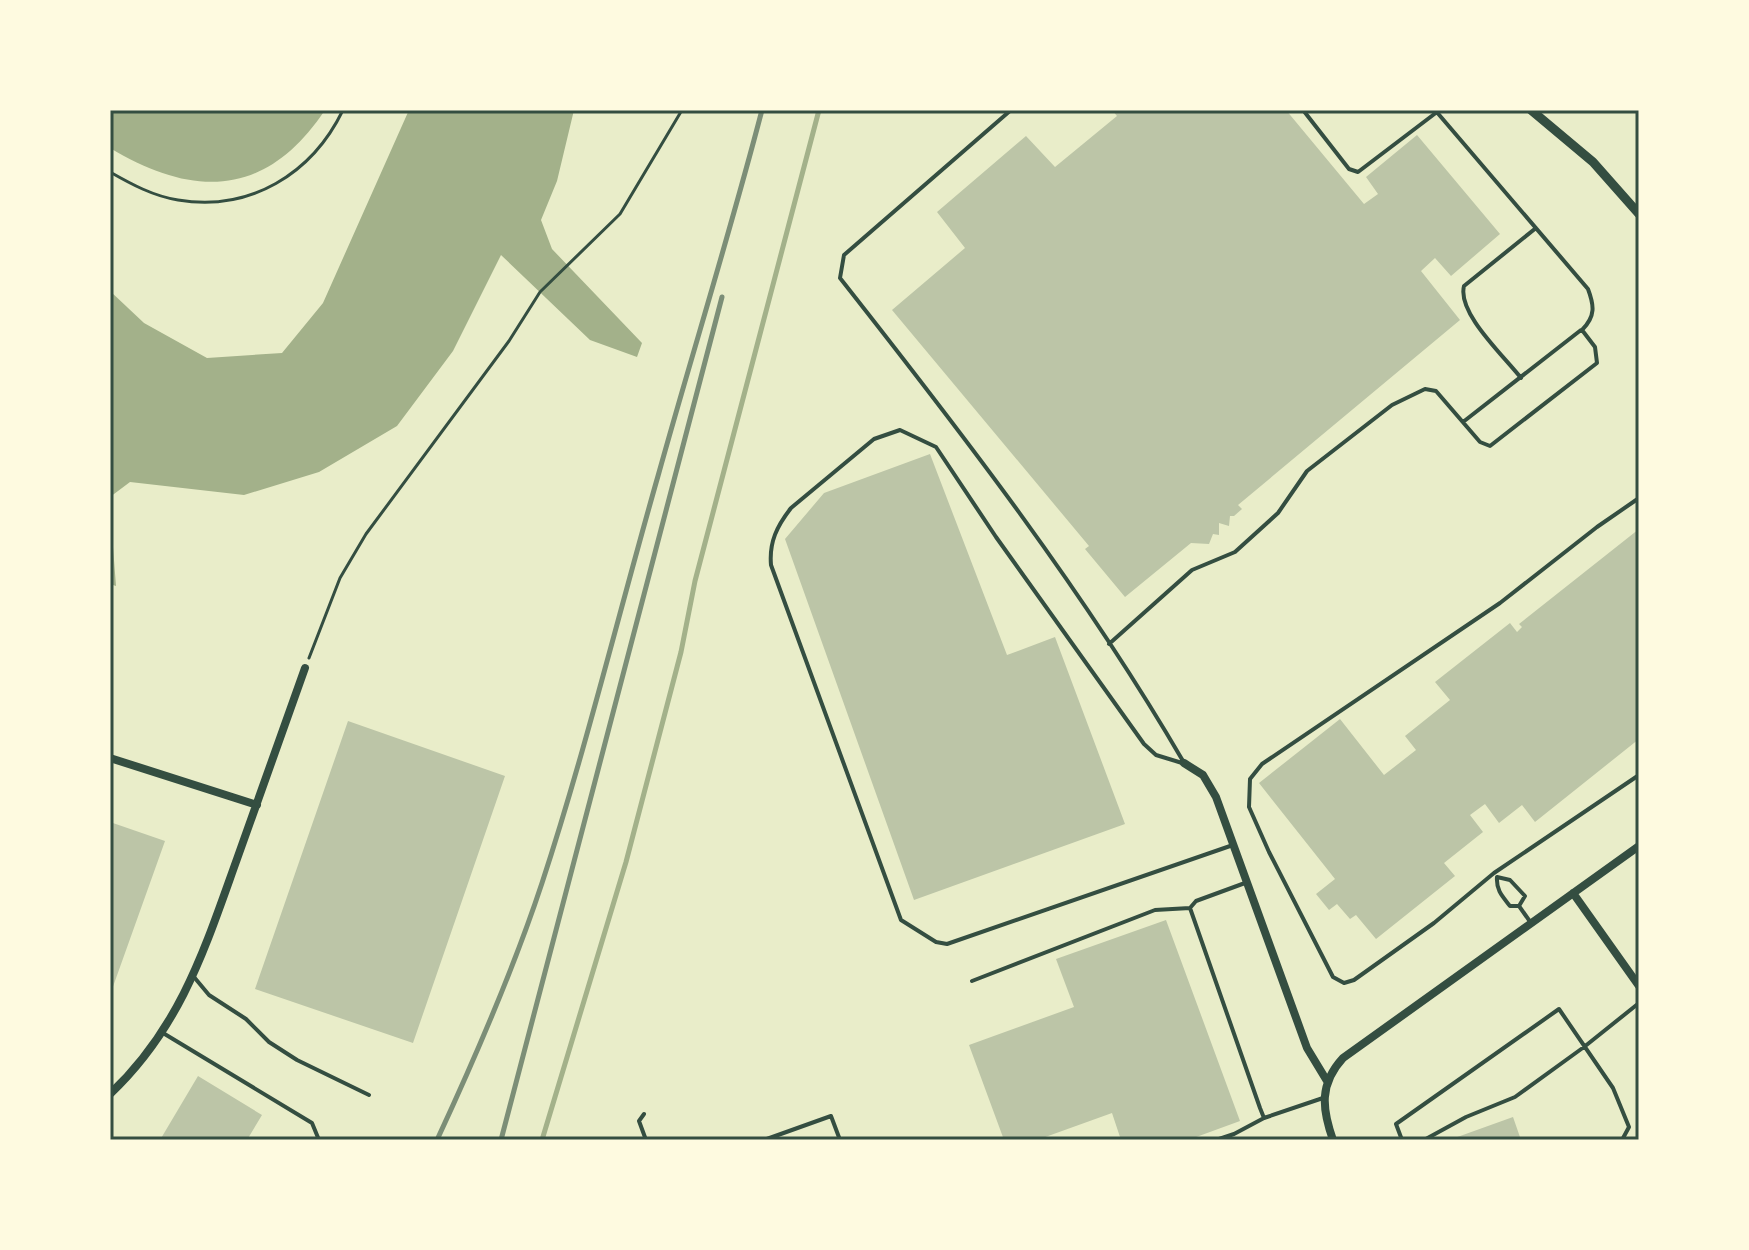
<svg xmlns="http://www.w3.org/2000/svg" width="1749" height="1250" font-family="Raleway,sans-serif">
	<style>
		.water { fill: #a3b18a }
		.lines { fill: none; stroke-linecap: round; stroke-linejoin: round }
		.stream { stroke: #a3b18a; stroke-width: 5 }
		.building { fill: #bcc5a7 }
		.path { stroke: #344e41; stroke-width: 3 }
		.service { stroke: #344e41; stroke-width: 4 }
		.minor { stroke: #344e41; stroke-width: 8 }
		.tertiary { stroke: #344e41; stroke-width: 9 }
		.rail { stroke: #7c8e77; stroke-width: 5 }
		.neatline { fill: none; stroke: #344e41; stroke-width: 3 }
	</style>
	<rect width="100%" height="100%" fill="#e9edc9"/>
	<path class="water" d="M110,110H325C267,197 195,199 110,148Z
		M409,110H574L557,181L541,220L552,249L642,343L637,357L590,340L501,255L453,351L397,426L319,472L244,495L130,482L110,497V291L144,323L207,358L282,353L323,303Z
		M110,508L116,586L110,584Z"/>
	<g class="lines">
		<path class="stream" d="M542,1140L626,862L681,652L695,581L819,110"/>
	</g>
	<path class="building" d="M1112,110H1286L1364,204L1378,194L1366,177L1417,135L1500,234L1451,276L1435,258L1421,271L1460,320L1238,505L1242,509L1234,516H1230L1229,526L1219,523V535L1213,534L1209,544L1191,543L1125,597L1085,549L1089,546L892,310L965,248L937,212L1026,136L1055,167L1117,116Z
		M930,454L1007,655L1055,637L1125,824L914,900L785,539L824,493Z
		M1639,529V739L1535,822L1522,805L1499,823L1485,804L1470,815L1483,832L1444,863L1455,876L1376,939L1356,915L1350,919L1337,904L1329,910L1316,894L1335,879L1259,783L1340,719L1384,775L1416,750L1405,736L1450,700L1435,682L1510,623L1517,632L1522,627L1519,624Z
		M348,721L505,776L413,1043L255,989Z
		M110,822L165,841L110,995Z
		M1166,920L1240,1121L1188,1140H1121L1112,1113L1037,1140H1004L969,1045L1074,1007L1056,959Z
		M198,1076L262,1115L247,1140H160Z
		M1513,1117L1521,1140H1449Z"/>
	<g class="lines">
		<path class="path" d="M110,172C131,184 153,196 178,200C250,212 312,174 343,110
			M309,658L340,578L366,534L509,341L540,292L620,214L682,110"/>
		<path class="service" d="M1011,110L844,255L840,278C962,433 1084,591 1183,761
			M1303,110L1349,169L1358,172L1437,112
			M1521,378C1504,356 1457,313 1464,286L1536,228
			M1463,422L1581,330
			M1639,498L1597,527L1500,603L1262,764L1250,779L1249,807L1269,852L1333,977L1344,983L1354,980L1434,923L1494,873L1639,775
			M1109,644L1192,570L1235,552L1278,513L1307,471L1392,405L1425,389L1436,391L1480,442L1490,446L1597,363L1595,347L1582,330C1596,316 1594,305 1588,289L1435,110
			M1182,763L1156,755L1144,744L996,537L936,447L900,430L874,439L791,508C777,526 769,542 771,565L901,920L936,942L947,944L1233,845
			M1245,883L1196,901L1190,908L1260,1108L1264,1118L1323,1098
			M1519,906L1525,896L1510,880L1497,877C1496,890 1502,896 1510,906H1519L1531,923
			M194,977L209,995L246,1019L269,1042L297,1060L369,1095
			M972,981L1155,910L1190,908
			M163,1033L312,1123L319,1140
			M644,1114L639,1121L646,1140
			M764,1140L831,1116L840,1140
			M1216,1140L1234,1134L1264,1118
			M1402,1140L1396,1124L1559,1009L1613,1088L1629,1127L1622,1140
			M1424,1140L1466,1117L1515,1097L1584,1047L1639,1003"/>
		<path class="minor" d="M110,758L257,805
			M1184,763L1203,775L1216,797L1307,1048L1327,1081
			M1573,893L1639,986
			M110,1094C181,1027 205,948 237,859C260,796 282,732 305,668
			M1333,1140C1322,1109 1319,1084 1343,1058L1639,846"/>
		<path class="tertiary" d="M1531,110L1593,162L1639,214"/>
		<path class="rail" d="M437,1140C476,1056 513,971 542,883C586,749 619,612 658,476C692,354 730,233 762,110
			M501,1140L722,297"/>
	</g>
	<rect width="1749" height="1250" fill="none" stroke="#fefae0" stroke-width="224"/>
	<rect x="112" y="112" width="1525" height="1026" class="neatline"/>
</svg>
